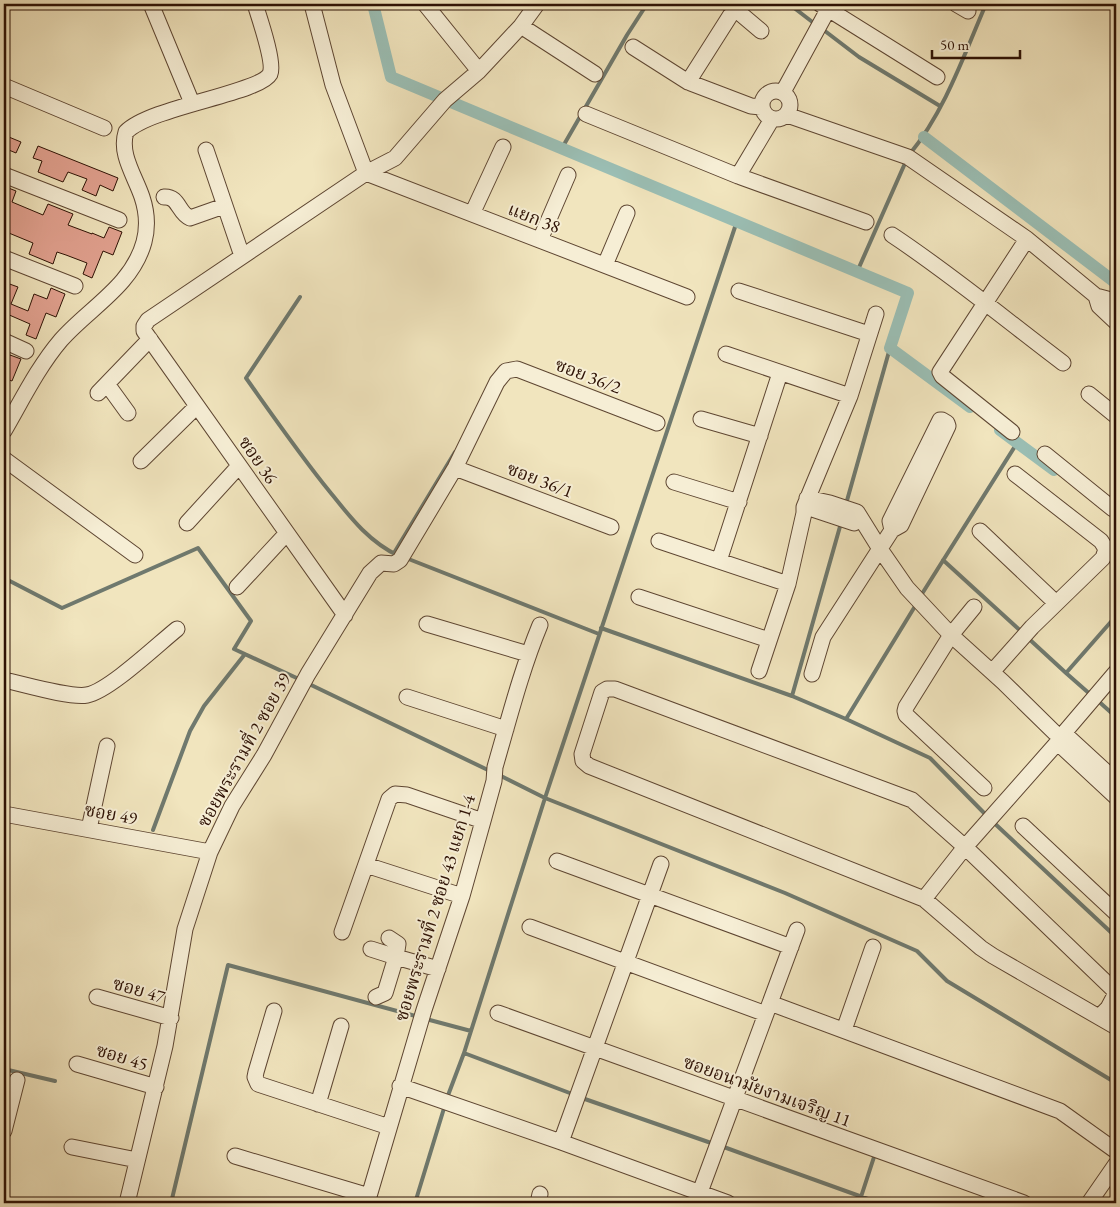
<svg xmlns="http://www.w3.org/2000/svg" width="1120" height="1207" font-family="'EB Garamond','Noto Serif Thai',serif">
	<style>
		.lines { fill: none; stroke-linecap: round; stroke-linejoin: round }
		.stream { stroke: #6f796e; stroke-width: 4 }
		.canal { stroke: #9bbfb5; stroke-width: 12 }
		.building { fill: #e3a291; stroke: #2d1104 }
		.minor-casing { stroke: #5e4632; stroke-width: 17 }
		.minor { stroke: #f6eed5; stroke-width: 15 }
		.labels { text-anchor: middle; stroke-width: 4; stroke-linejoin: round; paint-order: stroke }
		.street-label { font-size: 18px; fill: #2d1104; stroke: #f6eed5 }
	</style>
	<rect width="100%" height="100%" fill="#f1e5be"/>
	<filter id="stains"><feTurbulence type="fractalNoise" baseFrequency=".004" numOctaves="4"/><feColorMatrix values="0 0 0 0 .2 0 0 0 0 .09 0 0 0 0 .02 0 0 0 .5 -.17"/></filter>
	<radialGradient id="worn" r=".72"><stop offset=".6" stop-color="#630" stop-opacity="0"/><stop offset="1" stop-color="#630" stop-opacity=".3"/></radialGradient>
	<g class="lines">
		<path class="stream" d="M789,4L815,24
			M821,28L859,57L940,106
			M562,148L627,35L647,4
			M909,155C945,111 964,55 986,4
			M857,272L906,161
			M300,297L246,378C273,416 300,455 330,492C350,517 369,542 399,556
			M846,504L890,348
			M394,553L455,452
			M406,558L599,634
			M943,560L1023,633
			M4,578L62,608L198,548L251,621L234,649L301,680
			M920,597L1017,443
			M601,628L792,696L846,719L930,758L987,816
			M1028,638L1066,673L1116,616
			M1066,673L1091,695
			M307,683L490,771
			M792,696L841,523
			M1096,699L1116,717
			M846,719L917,603
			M499,775L545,798L785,893L917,951L947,981L1116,1083
			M992,821L1116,937
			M153,830L190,731L204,706L245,654
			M426,1019L471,1031
			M464,1053L575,1095
			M4,1069L55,1081
			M447,1098L464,1053L545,798L737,221
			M582,1098L714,1144
			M721,1146L879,1203
			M171,1203L228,965L419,1017
			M415,1203L445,1105
			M859,1203L874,1157"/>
		<path class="canal" d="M373,4L391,77L908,293L890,348L970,407
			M924,137L1116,283
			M1000,430L1054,470"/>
	</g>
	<path class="building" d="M4,135L21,142L16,153L4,148Z
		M38,146L118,178L113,191L100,185L96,196L82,190L87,179L68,172L63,182L38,172L42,161L33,158Z
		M6,187L16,191L12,202L43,215L48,204L73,214L68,225L92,234V233L104,238L109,227L122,232L113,255L103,251L92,278L83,274L87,263L66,255L57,252L53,264L29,254L33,243L4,231V193Z
		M4,282L18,287L11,304L28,311L34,294L47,299L51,288L65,294L56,317L46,313L36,339L26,335L30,324L7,314L4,320Z
		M10,355L21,359L12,381L4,378V370Z"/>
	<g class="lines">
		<g class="minor-casing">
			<path id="minor" d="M151,4L192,103
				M312,4L333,85L366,173L687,297
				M425,4L479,71
				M729,4L761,31
				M820,4L937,77
				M956,4L968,11
				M521,26L595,74
				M633,47L688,82L751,106L761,107
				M688,82L735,8
				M4,86L104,128
				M762 105a14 14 0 1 1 28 0a14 14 0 1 1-28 0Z
				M783,92L831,4
				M586,114L738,176L866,222
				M787,115L908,157L1027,239L1096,296L1111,300L1116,304
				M206,150L242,256
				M4,175L119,220
				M738,176L772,119
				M164,197C179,196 178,213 190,218L224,206
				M472,214L503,147
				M892,235C951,274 1006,320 1063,363
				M540,240L568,175
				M4,258L75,286
				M605,265L627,213
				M739,291L869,334
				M1096,296L1099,306L1116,322
				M4,341L26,351
				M726,354L850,396
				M107,384L128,413
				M98,393L150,339
				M1089,394L1116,416
				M701,419L760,436
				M4,431C22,400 38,367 61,340C89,308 132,286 144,242C148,227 147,212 142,197C135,176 119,154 126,132C150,107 260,93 270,74C275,63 259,17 255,4
				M1012,432L942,376L940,372L1027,239
				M1045,454L1113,509L1116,510
				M4,459L135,555
				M141,461L197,406
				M455,468L611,527
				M674,482L739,502
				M807,498L830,503L857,512L880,549L907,588L951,635L1003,682L1055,733
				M806,507L854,523L861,519
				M187,523L239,466
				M980,531L1056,603
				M659,541L788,584
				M719,561L780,373
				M237,587L287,533
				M639,597L769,640
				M974,607L951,635L906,707L905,711L906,715L984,788
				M345,615L144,331V326L148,320L366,173L395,158L445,100L479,71L521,26L537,4
				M427,624L528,654
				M759,671L788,584L804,513V507L850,396L876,314
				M992,672L1032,627L1103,558L1106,549L1101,541L1015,474
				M812,674L823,637L892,530L901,525L948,426L947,423L942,420H940L890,521L892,530
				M4,680C23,684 69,698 87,695C109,691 157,645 177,629
				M407,697L506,729
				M1064,733L1116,672
				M1067,736L1116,781
				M1057,743L965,847L1116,992
				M1059,744L1116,797
				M4,814L210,852
				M1023,826L1116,913
				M89,829L107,746
				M557,861L791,947
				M366,865L462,896
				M924,899L589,766L583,761L582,754L602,692L607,689H615L912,800L965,847L924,899L981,948L993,956L1116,1027
				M530,927L766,1014
				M342,932L389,799L395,794L407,795L483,821
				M371,949L396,957L398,944L389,938
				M97,997L171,1018
				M376,997L385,993L396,957L438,969
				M770,1003L1060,1111L1116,1151
				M274,1011L256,1072L255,1077L258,1084L389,1127
				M498,1013L1024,1203
				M1099,1017L1108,1008L1116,993
				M844,1030L873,947
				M77,1064L156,1087
				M400,1086L561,1142L728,1203
				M318,1104L341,1026
				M4,1131L17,1080
				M561,1142L661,864
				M72,1147L137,1160
				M235,1156L369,1196
				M127,1203L165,1046L185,929L210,852L232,806L264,755L308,674L370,573L381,563L394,564L400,560L455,468L497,382L506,371L517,369L657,423
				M367,1203L424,1010L462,896L483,821L494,781L495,767C509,719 521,671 540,625
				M538,1203L540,1194
				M696,1203L797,930
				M1089,1203L1116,1164"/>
		</g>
		<use href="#minor" class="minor"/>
	</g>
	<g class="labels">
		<g class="street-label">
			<text transform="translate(534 218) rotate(21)" y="6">แยก 38</text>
			<text transform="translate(588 376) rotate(21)" y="6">ซอย 36/2</text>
			<text transform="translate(258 460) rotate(55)" y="6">ซอย 36</text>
			<text transform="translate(540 480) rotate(21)" y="6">ซอย 36/1</text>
			<text transform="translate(244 750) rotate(-61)" y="6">ซอยพระรามที่ 2 ซอย 39</text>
			<text transform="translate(111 814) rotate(10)" y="6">ซอย 49</text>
			<text transform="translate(435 908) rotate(-73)" y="6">ซอยพระรามที่ 2 ซอย 43 แยก 1-4</text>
			<text transform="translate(139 990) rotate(16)" y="6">ซอย 47</text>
			<text transform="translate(122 1057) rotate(17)" y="6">ซอย 45</text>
			<text transform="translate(767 1091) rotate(20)" y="6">ซอยอนามัยงามเจริญ 11</text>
		</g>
	</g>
	<rect width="1120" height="1207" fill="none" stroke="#f1e5be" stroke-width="20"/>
	<rect x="5" y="5" width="1110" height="1197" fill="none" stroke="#2d1104" stroke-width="2.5"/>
	<rect x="10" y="10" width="1100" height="1187" fill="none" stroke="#2d1104"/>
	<path d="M932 50v8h88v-8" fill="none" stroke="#2d1104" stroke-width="2.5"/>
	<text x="940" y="50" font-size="15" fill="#2d1104" stroke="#f6eed5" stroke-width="4" paint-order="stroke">50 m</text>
	<rect width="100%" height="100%" filter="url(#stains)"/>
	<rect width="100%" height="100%" fill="url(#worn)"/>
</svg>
